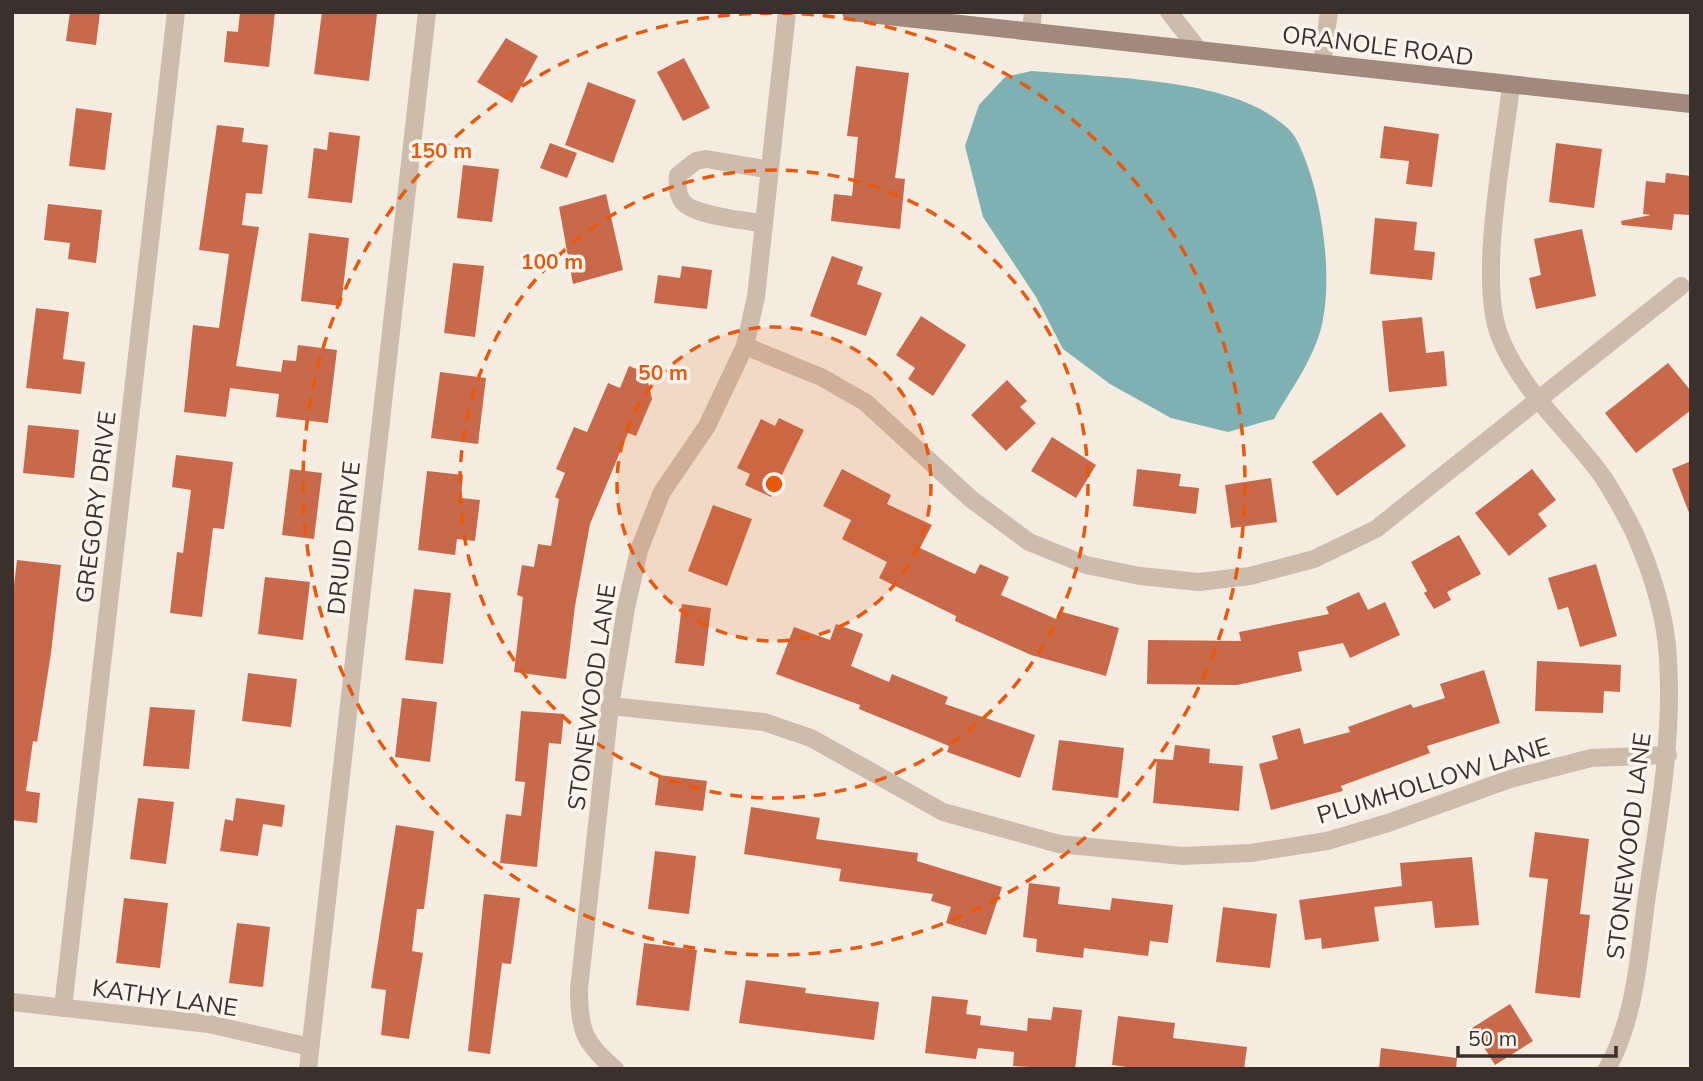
<svg xmlns="http://www.w3.org/2000/svg" width="1703" height="1081" font-family="Mulish,sans-serif">
<style>
.water{fill:#7fb0b2}
.building{fill:#c8694b}
.lines{fill:none;stroke-linecap:round;stroke-linejoin:round}
.street{stroke:#cdbbac;stroke-width:18}
.secondary{stroke:#a18a7d;stroke-width:18}
.ring{fill:none;stroke:#e8590c;stroke-width:3.5;stroke-dasharray:12 9}
.labels{text-anchor:middle;dominant-baseline:central;stroke-width:7;stroke-linejoin:round;paint-order:stroke}
.street-label{font-size:24px;fill:#3b302b;stroke:#fbf5ee}
.centre{fill:#e8590c;stroke:#fbf5ee;stroke-width:3.5}
.ring-label{font-size:21px;text-anchor:middle;font-weight:bold;fill:#e8590c;stroke:#fbf5ee;stroke-width:7;stroke-linejoin:round;paint-order:stroke}
</style>
<rect width="100%" height="100%" fill="#f4ebe1"/>
<path class="water" d="M1032,71c66,6 168,7 226,37 10,5 32,19 37,29 25,45 38,131 28,182 -6,36 -32,70 -49,100l-46,13 -57,-14 -61,-34 -47,-35 -27,-52 -53,-80 -18,-71 14,-41 26,-28z"/>
<g class="building">
<path d="M70,12h30l-4,33 -30,-4z"/>
<path d="M240,12h35l-6,55 -45,-5 3,-31 11,1z"/>
<path d="M322,12l55,2 -8,67 -55,-7z"/>
<path d="M506,38l32,18 -26,47 -35,-21z"/>
<path d="M684,58l26,50 -27,13 -26,-49z"/>
<path d="M856,66l53,7 -14,105 10,1 -5,50 -69,-8 3,-27 18,2 6,-59 -11,-1z"/>
<path d="M588,82l48,18 -23,63 -48,-18z"/>
<path d="M76,108l36,5 -7,57 -36,-4z"/>
<path d="M217,125l27,3 -2,14 26,3 -6,49 -16,-1 -4,32 17,2 -23,139 45,6 2,-12 13,1 2,-16 39,5 -9,73 -52,-6 3,-23 -49,-6 -4,29 -42,-5 9,-87 26,3 10,-74 -30,-4z"/>
<path d="M1384,126l55,8 -7,53 -26,-3 3,-23 -29,-3z"/>
<path d="M329,132l31,4 -8,67 -44,-5 6,-50 13,2z"/>
<path d="M550,143l27,10 -10,25 -27,-10z"/>
<path d="M1556,143l46,6 -8,59 -45,-6z"/>
<path d="M463,165l36,4 -7,53 -35,-4z"/>
<path d="M1666,173l25,3v39l-17,-1 -2,16 -50,-5 -1,-4 30,-6 -8,-1 3,-33 19,2z"/>
<path d="M606,194l17,76 -50,14 -14,-77z"/>
<path d="M48,204l54,6 -6,53 -28,-4 2,-16 -26,-3z"/>
<path d="M1375,218l42,4 -3,28 21,2 -3,28 -62,-6z"/>
<path d="M1582,229l14,67 -60,13 -7,-31 12,-3 -7,-36z"/>
<path d="M309,233l40,5 -8,68 -40,-5z"/>
<path d="M832,256l31,11 -6,17 25,9 -16,43 -56,-20z"/>
<path d="M453,263l31,3 -9,71 -31,-4z"/>
<path d="M682,266l30,4 -5,39 -53,-6 4,-28 22,3z"/>
<path d="M36,308l33,4 -6,47 22,3 -4,32 -55,-6z"/>
<path d="M921,316l45,29 -33,51 -25,-17 7,-11 -19,-13z"/>
<path d="M1422,317l4,36 18,-2 3,35 -58,6 -7,-71z"/>
<path d="M1668,363l23,28v19l-55,43 -31,-40z"/>
<path d="M629,366l17,7 6,26 -16,37 -8,-3 -38,91 -15,82 -9,73 -52,-7 9,-75 -6,-2 5,-30 12,2 4,-23 13,2 8,-47 -4,-2 10,-24 -9,-4 18,-42 13,5 21,-49 12,5z"/>
<path d="M440,372l46,6 -8,66 -47,-6z"/>
<path d="M1007,380l20,21 -7,6 16,16 -30,28 -35,-36z"/>
<path d="M1381,412l25,34 -69,50 -25,-34z"/>
<path d="M779,418l25,12 -33,67 -26,-12 5,-11 -13,-6 24,-49 14,7z"/>
<path d="M28,425l51,5 -5,48 -51,-5z"/>
<path d="M1052,437l44,28 -20,33 -45,-27z"/>
<path d="M176,455l57,7 -9,67 -11,-1 -11,89 -32,-4 7,-61 6,1 8,-63 -19,-3z"/>
<path d="M1691,461v53l-1,1 -18,-46z"/>
<path d="M290,469l32,4 -8,66 -32,-4z"/>
<path d="M842,469l49,26 -4,9 45,21 -12,23 55,26 5,-10 29,13 -8,18 55,24 3,-8 60,17 -13,48 -75,-21 -76,-34 1,-5 -77,-38 8,-16 -45,-23 9,-19 -28,-14z"/>
<path d="M1137,469l44,5 -2,12 20,2 -3,26 -63,-8z"/>
<path d="M1532,469l24,31 -18,14 9,12 -38,30 -34,-43z"/>
<path d="M427,471l36,4 -2,23 19,2 -5,41 -18,-2 -2,16 -37,-5z"/>
<path d="M1271,478l6,44 -46,6 -6,-43z"/>
<path d="M713,505l39,14 -25,67 -39,-15z"/>
<path d="M1459,535l22,39 -34,18 4,8 -17,9 -10,-16 3,-2 -16,-29z"/>
<path d="M17,560l44,5 -10,88 -14,89 -4,-1 -7,50 14,2 -3,30 -25,-3v-218z"/>
<path d="M1596,564l21,72 -37,11 -12,-40 -10,3 -10,-32z"/>
<path d="M265,577l45,5 -7,58 -45,-6z"/>
<path d="M414,589l37,4 -8,71 -38,-4z"/>
<path d="M1359,592l9,18 17,-8 15,33 -50,23 -7,-15 -45,9 4,19 -65,14 -90,-1 1,-44 93,1 -2,-9 90,-18 -3,-7z"/>
<path d="M682,604l29,4 -7,58 -29,-3z"/>
<path d="M836,624l27,10 -12,32 38,16 3,-8 56,23 -3,7 90,31 -15,43 -73,-26 2,-6 -90,-37 1,-4 -84,-31 18,-47 36,13z"/>
<path d="M1537,661l84,4 -1,27 -16,-1 -1,22 -68,-2z"/>
<path d="M1484,670l16,53 -73,23 3,7 -89,33 2,5 -72,19 -12,-46 19,-5 -6,-23 28,-8 4,16 46,-12 -2,-5 63,-23 2,4 32,-10 -5,-14z"/>
<path d="M248,673l49,6 -6,48 -49,-6z"/>
<path d="M402,698l35,4 -7,60 -35,-5z"/>
<path d="M150,707l45,3 -6,59 -46,-3z"/>
<path d="M521,711l43,3 -3,30 -12,-1 -12,124 -37,-4 6,-49 15,2 4,-34 -10,-1z"/>
<path d="M1059,740l65,8 -6,50 -66,-8z"/>
<path d="M1175,745l35,4 -1,14 34,3 -4,45 -86,-8 4,-44 16,1z"/>
<path d="M659,775l48,6 -4,30 -48,-6z"/>
<path d="M138,798l36,4 -8,62 -36,-5z"/>
<path d="M236,798l49,7 -3,22 -19,-3 -5,32 -38,-5 5,-32 8,2z"/>
<path d="M751,807l69,11 -4,21 102,14 -1,8 85,26 -16,48 -40,-12 5,-16 -20,-6 2,-7 -94,-13 2,-12 -97,-15z"/>
<path d="M396,825l38,6 -10,78h-7l-5,42 11,2 -14,86 -28,-4 5,-45 -15,-2z"/>
<path d="M1535,832l54,7 -9,75 10,1 -10,83 -45,-5 13,-114 -19,-2z"/>
<path d="M655,851l41,5 -7,58 -41,-5z"/>
<path d="M1472,857l7,68 -44,3 -3,-27 -58,6 5,34 -57,8 -1,-11 -16,2 -6,-40 103,-14 -2,-23z"/>
<path d="M1029,883l31,4 -2,17 52,6 2,-12 61,7 -5,38 -18,-2 -2,15 -64,-8 -1,10 -47,-6 1,-13 -14,-2z"/>
<path d="M484,894l36,4 -9,66 -9,-1 -12,91 -22,-3z"/>
<path d="M124,898l44,5 -8,65 -44,-5z"/>
<path d="M1223,907l54,7 -7,54 -54,-6z"/>
<path d="M237,923l33,4 -7,60 -34,-4z"/>
<path d="M644,943l53,7 -8,61 -53,-6z"/>
<path d="M746,980l60,8 -1,5 74,9 -5,38 -135,-17z"/>
<path d="M932,996l36,4 -2,14 15,2 -1,9 47,6 1,-13 23,2 2,-13 29,3 -7,59 -62,-3 1,-14 -36,-4 -2,11 -51,-6z"/>
<path d="M1510,1004l23,37 -38,24 -23,-37z"/>
<path d="M1118,1016l57,7 -2,15 74,9 -3,22h-103l-29,-4z"/>
<path d="M1381,1048l76,10 -1,11h-77z"/>
</g>
<g class="lines">
<g class="street">
<path d="M1169,12l29,37"/>
<path d="M1031,30l2,-18"/>
<path d="M1322,63l7,-51"/>
<path d="M1511,86c-7,63 -34,195 -11,251 22,55 69,93 103,140 11,17 22,37 31,55 17,38 32,85 34,127 5,80 -9,158 -21,236 -8,58 -11,122 -40,174"/>
<path d="M764,224c-18,-4 -70,-8 -81,-22 -6,-7 -6,-17 -5,-27l18,-14 10,-2 64,11"/>
<path d="M745,346l76,31 44,25 106,97 58,43 57,23 54,11 59,6 51,-6 64,-17 62,-30 305,-243"/>
<path d="M610,706l154,16 47,16 132,74 116,32 124,12 68,-3 76,-12 61,-18 122,-44 81,-21 77,-3"/>
<path d="M12,1002l197,22 101,23"/>
<path d="M63,1008l113,-996"/>
<path d="M308,1069l119,-1057"/>
<path d="M615,1069c-31,-26 -36,-39 -36,-80l31,-283 16,-98 13,-58 23,-58 45,-66 38,-80 11,-49 31,-285"/>
</g>
<path class="secondary" d="M851,12l840,92"/>
</g>
<circle cx="774" cy="484" r="157" fill="#e8590c" fill-opacity=".12"/>
<g class="ring">
<circle cx="774" cy="484" r="157"/>
<circle cx="774" cy="484" r="314"/>
<circle cx="774" cy="484" r="471"/>
</g>
<g class="labels">
<g class="street-label">
<text transform="translate(1378 45) rotate(7)">ORANOLE ROAD</text>
<text transform="translate(95 507) rotate(-83)">GREGORY DRIVE</text>
<text transform="translate(343 538) rotate(-84)">DRUID DRIVE</text>
<text transform="translate(591 697) rotate(-82)">STONEWOOD LANE</text>
<text transform="translate(1433 780) rotate(-17)">PLUMHOLLOW LANE</text>
<text transform="translate(1628 846) rotate(-83)">STONEWOOD LANE</text>
<text transform="translate(165 997) rotate(8)">KATHY LANE</text>
</g>
</g>
<circle cx="774" cy="484" r="10" class="centre"/>
<g class="ring-label">
<text x="441" y="158">150 m</text>
<text x="552" y="269">100 m</text>
<text x="663" y="380">50 m</text>
</g>
<rect width="1703" height="1081" fill="none" stroke="#3b302b" stroke-width="28"/>
<path d="M1458 1046v10h158v-10" fill="none" stroke="#3b302b" stroke-width="3.5"/>
<text x="1468" y="1046" font-size="21" fill="#3b302b" stroke="#fbf5ee" stroke-width="5" paint-order="stroke">50 m</text>
</svg>
